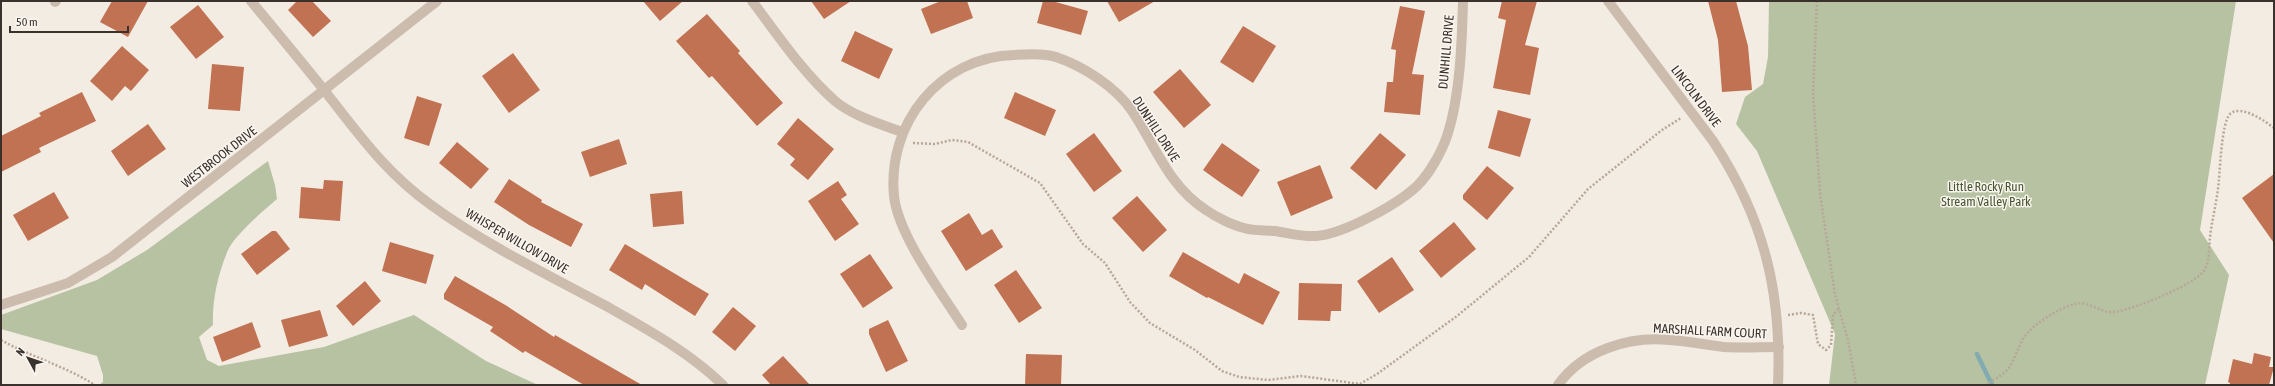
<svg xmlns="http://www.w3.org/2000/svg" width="2275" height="386" font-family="'Asap Condensed',sans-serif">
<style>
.green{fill:#b6c2a2}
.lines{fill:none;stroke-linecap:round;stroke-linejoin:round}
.stream{stroke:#82abaf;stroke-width:4.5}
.building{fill:#c07253}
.path{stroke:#b7a798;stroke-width:2.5;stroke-dasharray:2 2;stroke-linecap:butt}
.minor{stroke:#cbbcae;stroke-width:10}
.labels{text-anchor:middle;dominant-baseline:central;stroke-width:3;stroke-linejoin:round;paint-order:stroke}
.street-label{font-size:13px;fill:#3a312c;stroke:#faf5ef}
.park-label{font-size:13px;fill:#475731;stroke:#faf5ef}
</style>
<rect width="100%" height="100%" fill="#f3ece2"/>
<g class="green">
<path d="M1769,1h467l-36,229 29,45 -24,110h-376l6,-51 -78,-183 -21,-27 9,-27 18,-13 5,-27z"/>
<path d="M268,161l7,24 2,14c-14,12 -41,35 -49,51 -10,24 -16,50 -15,75l-14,12 8,23 12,6 105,-19 90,-32 72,46 52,24h-439l4,-3v-7l-6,-19 -96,-27v-14l96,-35 50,-30z"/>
</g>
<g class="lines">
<path class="stream" d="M1977,354l15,31"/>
</g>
<g class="building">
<path d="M112,1h36l-20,36 -28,-15z"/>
<path d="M297,1h15l19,20 -18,16 -25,-27z"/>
<path d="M643,1h40l-23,20z"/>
<path d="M811,1h40l-27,18z"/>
<path d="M941,1h26l6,17 -42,16 -10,-25z"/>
<path d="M1043,1h9l36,10 -7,24 -44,-12z"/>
<path d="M1107,1h48l-36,21z"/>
<path d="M1502,1h35l-12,44 14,3 -9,47 -37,-7 13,-68 -8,-2z"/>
<path d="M1708,1h28l12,45 4,44 -30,2 -4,-52z"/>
<path d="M198,5l26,32 -28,22 -26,-32z"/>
<path d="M1400,6l25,5 -13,63 12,1 -4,40 -36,-3 3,-30h6l3,-32 -5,-1z"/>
<path d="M707,14l33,37 -2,2 45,50 -26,23 -45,-50 -3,2 -33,-37z"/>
<path d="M1243,26l33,20 -23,37 -33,-21z"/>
<path d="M855,31l38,18 -14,30 -38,-18z"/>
<path d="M122,46l27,24 -18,21 -6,-5 -13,15 -22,-20z"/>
<path d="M513,53l27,37 -31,23 -27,-37z"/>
<path d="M212,64l32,3 -4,44 -32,-2z"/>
<path d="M1180,69l31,36 -27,23 -31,-36z"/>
<path d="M82,92l14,29 -57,27 2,4 -40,20v-36l40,-20 -2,-3z"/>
<path d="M1015,92l41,18 -11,26 -41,-18z"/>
<path d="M417,96l25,8 -13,42 -25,-8z"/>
<path d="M1498,110l33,9 -11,38 -32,-9z"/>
<path d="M798,118l36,31 -26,31 -18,-15 5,-6 -18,-15z"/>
<path d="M148,124l18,25 -38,27 -17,-25z"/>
<path d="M1094,133l28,38 -28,21 -28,-38z"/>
<path d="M1380,133l26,22 -30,35 -26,-22z"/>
<path d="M619,139l8,25 -37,13 -9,-25z"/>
<path d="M457,142l32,27 -18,20 -32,-26z"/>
<path d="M1222,143l38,27 -18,27 -21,-14 1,-1 -1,1 -18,-13z"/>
<path d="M1320,165l13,33 -42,18 -14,-34z"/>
<path d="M1487,166l27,22 -27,32 -24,-21v-4z"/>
<path d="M2274,174v69l-32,-45z"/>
<path d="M509,179l33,21 -1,2 42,22 -12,23 -42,-22 -35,-23z"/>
<path d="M324,180l19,1 -3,40 -41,-3 2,-31 22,2z"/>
<path d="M838,181l9,14 -6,4 18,25 -24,17 -27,-40z"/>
<path d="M682,191l2,33 -31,3 -3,-33z"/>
<path d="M54,192l15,26 -41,23 -15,-26z"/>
<path d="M1137,196l30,34 -24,22 -31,-34z"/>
<path d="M969,213l13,22 10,-6 11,18 -37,24 -25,-40z"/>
<path d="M1454,222l22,27 -35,29 -22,-27z"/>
<path d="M272,231h4l14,18 -33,26 -16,-21z"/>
<path d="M390,242l44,13 -8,29 -44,-13z"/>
<path d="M625,244l84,50 -14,22 -50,-32 -3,6 -33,-20z"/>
<path d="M1183,252l56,32 5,-11 36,19 -17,33 -55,-28 -1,1 -38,-22z"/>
<path d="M870,254l23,34 -30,20 -23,-34z"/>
<path d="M1392,257l22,33 -35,23 -22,-32z"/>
<path d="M1016,270l26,38 -23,15 -25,-38z"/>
<path d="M455,276l52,30 47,31 1,-2 87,50h-58l-59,-34 -2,2 -33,-22 3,-4 -49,-28v-5z"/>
<path d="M365,281l16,20 -28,25 -17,-20z"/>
<path d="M1299,283l43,1 -1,27h-10l-1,10 -32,-1z"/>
<path d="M733,307l23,19 -21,25 -23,-19z"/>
<path d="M320,310l8,26 -39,11 -8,-27z"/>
<path d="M888,320l20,41 -22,11 -17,-38v-5z"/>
<path d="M252,322l9,25 -39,15 -9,-25z"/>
<path d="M2254,353l17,4 -2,10h5l-5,18h-39v-2l-2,-1 5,-23 19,5z"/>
<path d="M1026,354l36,1 -1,30h-36z"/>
<path d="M783,356l27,29h-39l-9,-10z"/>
</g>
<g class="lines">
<g class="path">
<path d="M1817,1l-4,91 7,101 15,102 13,45 8,45"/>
<path d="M913,143l22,1 17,-4 16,2 72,41 43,61 22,19 25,39 20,21 45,27 27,21 17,6 29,3 33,-4 59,8 17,-10 80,-58 72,-59 59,-68 74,-59 19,-12"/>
<path d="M1788,315l13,-2 12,2 5,29 8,6 5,-5 2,-30 6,-7"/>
<path d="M1,340c30,17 64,26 94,45"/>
<path d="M1986,385c6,-5 14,-8 20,-14 8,-8 11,-22 17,-32 8,-14 36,-31 52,-35 13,-4 25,9 38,8 17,-1 85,-28 92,-43 5,-10 4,-22 5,-32 2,-17 6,-32 8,-48 2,-14 3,-66 12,-75 11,-10 35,7 44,14"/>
</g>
<g class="minor">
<path d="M251,1c24,29 49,59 73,89 34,43 61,82 107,115 55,40 117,70 177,102 40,23 81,45 115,78"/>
<path d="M752,1c26,34 51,72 83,100 18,15 45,23 67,31"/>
<path d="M1608,1l105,140c51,78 69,151 65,244"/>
<path d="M55,2l1,-1"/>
<path d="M1,305l67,-22 44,-26 325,-256"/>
<path d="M962,325c-21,-33 -64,-90 -68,-129 -7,-73 46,-139 120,-141 13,-1 30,-2 42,2 27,9 60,30 76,54 23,34 37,76 74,99 10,7 26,15 38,18 9,3 21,2 31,3 13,2 28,6 41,5 28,-2 82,-32 102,-51 12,-12 24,-34 29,-49 13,-39 15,-94 16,-135"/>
<path d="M1558,385c24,-34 70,-49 111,-45 19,1 37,5 55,7 19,1 37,0 55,0"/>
</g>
</g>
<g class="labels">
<g class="street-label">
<text transform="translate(1446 52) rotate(-85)">DUNHILL DRIVE</text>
<text transform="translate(1696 96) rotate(53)">LINCOLN DRIVE</text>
<text transform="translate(1156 129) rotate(57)">DUNHILL DRIVE</text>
<text transform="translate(219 157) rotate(-38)">WESTBROOK DRIVE</text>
<text transform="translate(517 241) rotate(30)">WHISPER WILLOW DRIVE</text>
<text transform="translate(1710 331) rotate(3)">MARSHALL FARM COURT</text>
</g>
<g class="park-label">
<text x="1986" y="186">Little Rocky Run<tspan x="1986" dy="15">Stream Valley Park</tspan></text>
</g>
</g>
<rect width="2275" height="386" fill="none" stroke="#3a312c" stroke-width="4"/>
<g transform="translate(28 358) rotate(310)" stroke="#faf5ef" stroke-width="3" paint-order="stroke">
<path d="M0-3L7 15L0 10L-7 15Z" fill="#3a312c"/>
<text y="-6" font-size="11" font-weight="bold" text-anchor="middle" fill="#3a312c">N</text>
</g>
<path d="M10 26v6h118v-6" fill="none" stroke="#3a312c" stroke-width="2"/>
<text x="16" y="26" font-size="12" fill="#3a312c" stroke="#faf5ef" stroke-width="3" paint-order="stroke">50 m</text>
</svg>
